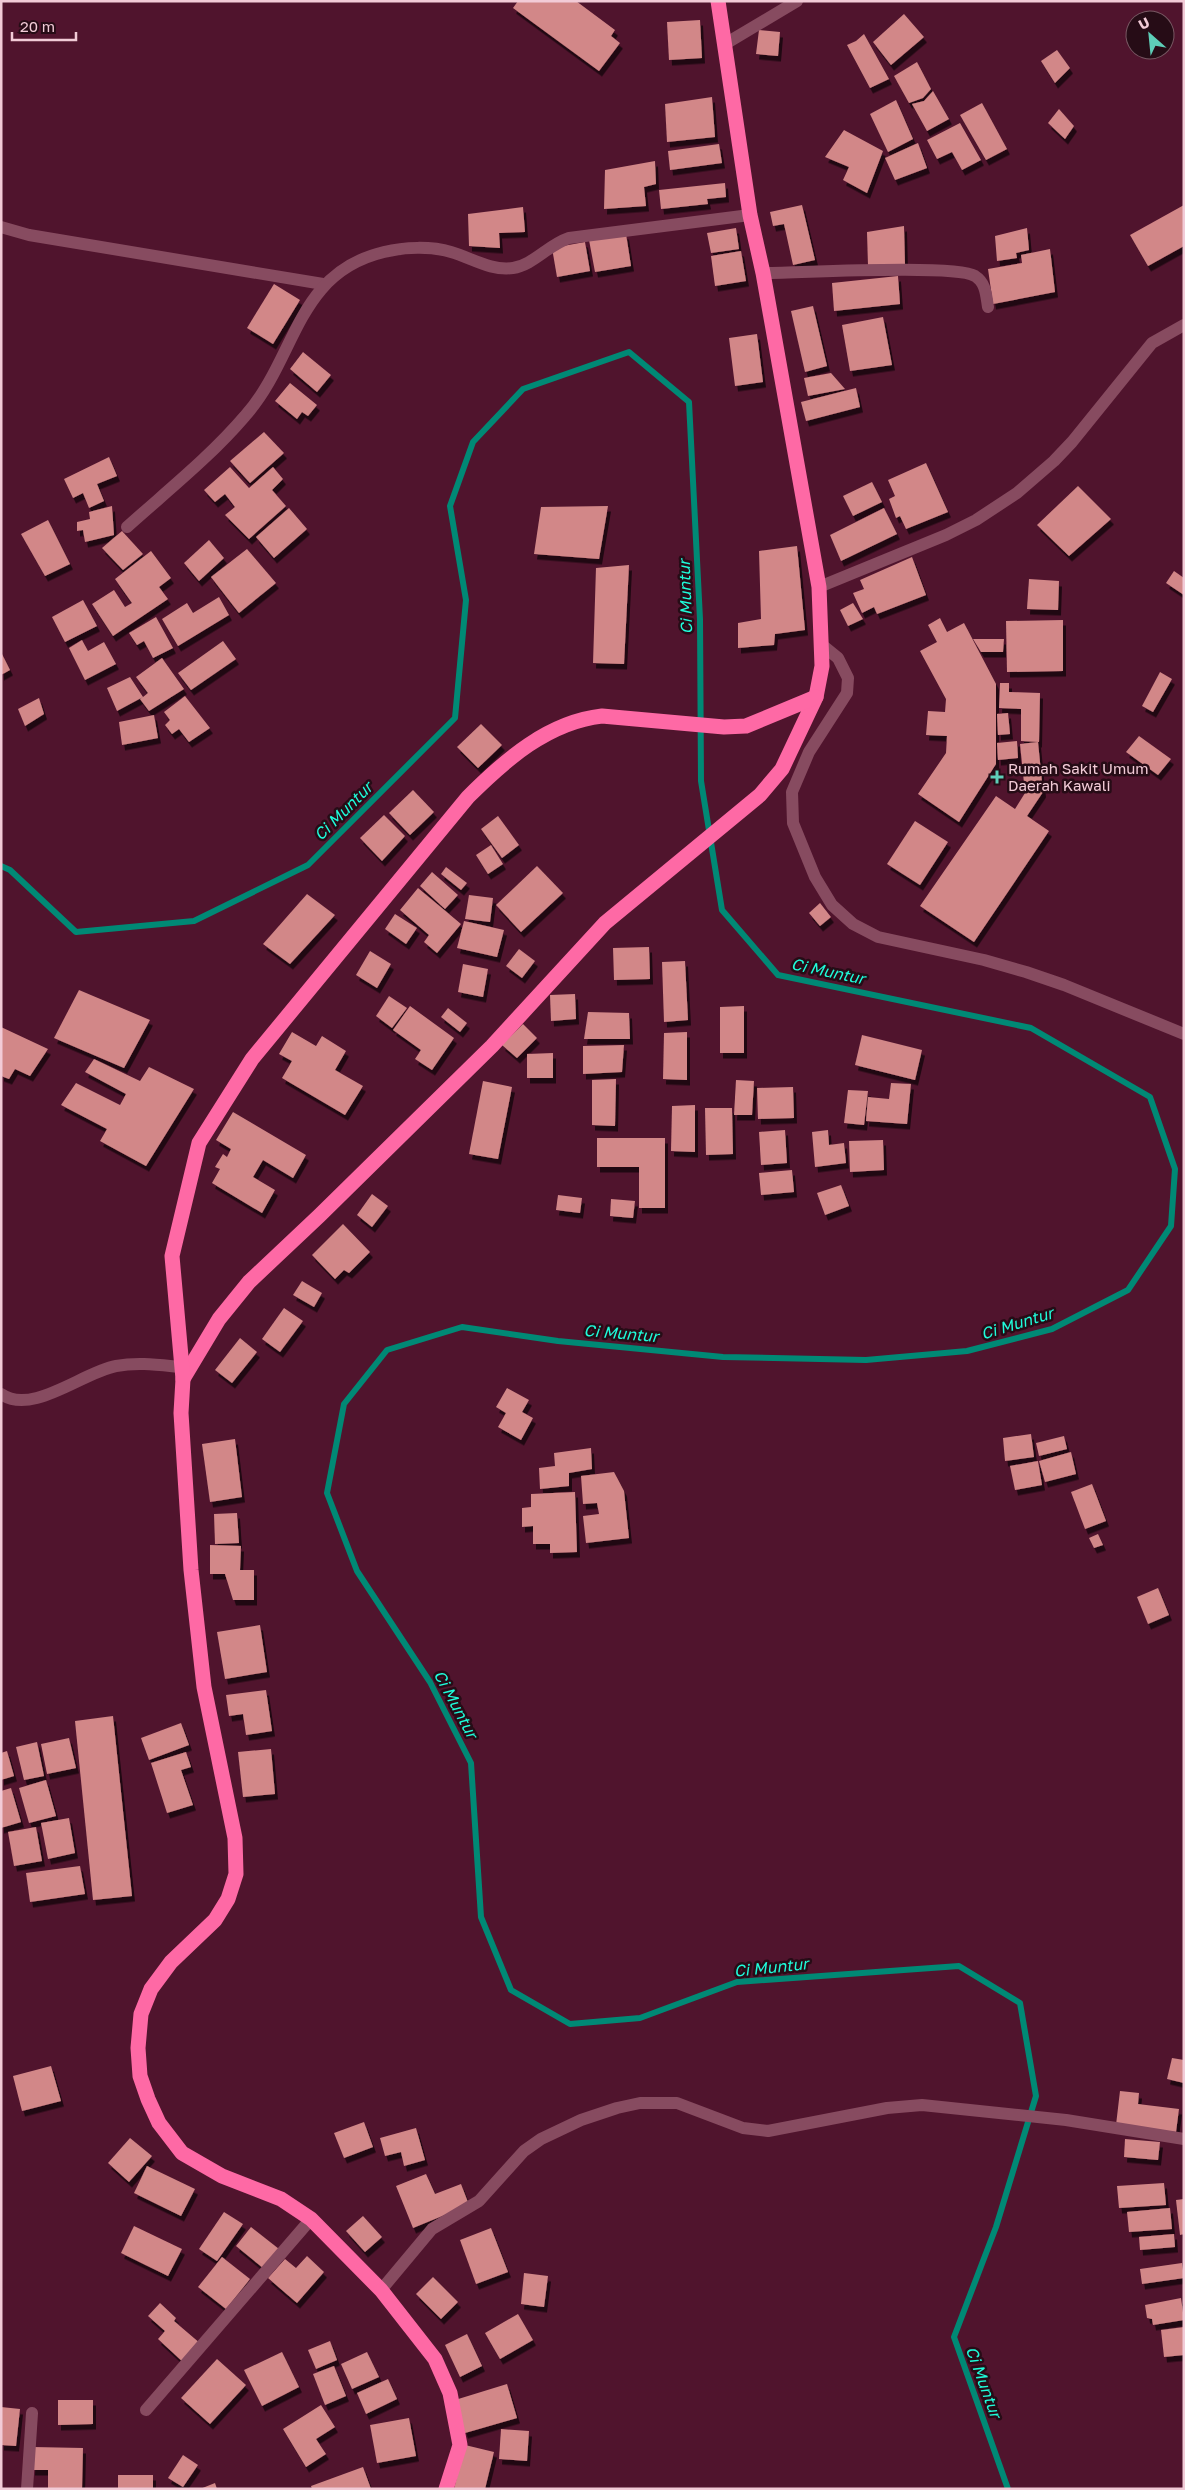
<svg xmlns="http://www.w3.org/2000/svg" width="1185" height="2490" font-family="'Golos Text',sans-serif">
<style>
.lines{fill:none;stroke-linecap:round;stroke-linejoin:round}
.stream{stroke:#008975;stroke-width:6}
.building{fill:#d28788;filter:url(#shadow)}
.street{stroke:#874b60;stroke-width:12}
.highway{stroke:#fe69a5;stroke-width:15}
.poi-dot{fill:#5eceb8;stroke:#260c16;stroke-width:2}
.labels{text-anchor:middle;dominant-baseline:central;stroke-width:5;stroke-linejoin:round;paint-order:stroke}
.poi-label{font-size:15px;fill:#f2cbd7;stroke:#260c16;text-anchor:start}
.water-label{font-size:16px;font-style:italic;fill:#1ffcda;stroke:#260c16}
</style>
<defs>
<filter id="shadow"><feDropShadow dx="3" dy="5.5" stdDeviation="0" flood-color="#0009"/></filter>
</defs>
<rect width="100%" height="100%" fill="#50142d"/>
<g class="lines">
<path class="stream" d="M1,866l9,4 66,62 118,-11 114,-56 147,-147 11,-118 -16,-94 23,-64 50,-53 106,-37 60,50 11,217 1,162 21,129 56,65 253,53 119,69 25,72 -4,57 -43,64 -76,39 -85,22 -101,9 -143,-3 -165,-16 -96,-14 -75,23 -43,54 -17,89 30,78 73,111 41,81 10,154 30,73 59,34 70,-6 97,-36 222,-16 61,37 16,93 -40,131 -42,110 54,152"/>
</g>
<g class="building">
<path d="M518,1h58l39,29 -4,6 9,7 -21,28 -86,-63z"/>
<path d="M904,14l20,23 -33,28 -18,-23z"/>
<path d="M700,20l2,38 -33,2 -2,-38z"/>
<path d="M759,30l21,2 -2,24 -22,-2z"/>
<path d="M864,34l25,45 -19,9 -23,-43 9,-4z"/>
<path d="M1057,50l13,18 -15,15 -14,-22z"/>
<path d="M917,62l14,27 -8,9 -14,5 -15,-27z"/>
<path d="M933,91l16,28 -22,12 -15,-27 12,-3z"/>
<path d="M712,97l3,40 -48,5 -2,-38z"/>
<path d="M896,100l17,39 -25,13 -18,-38z"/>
<path d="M982,103l25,46 -21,11 -26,-45z"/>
<path d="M1059,109l15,17 -9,13 -17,-16z"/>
<path d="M960,123l21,37 -19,10 -10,-18 -15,7 -10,-19z"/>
<path d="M844,130l39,21 -16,42 -24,-13 6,-13 -24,-10z"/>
<path d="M918,143l9,25 -32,12 -10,-22z"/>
<path d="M719,144l3,19 -52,7 -2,-19z"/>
<path d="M655,161l1,23 -12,3 2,19 -42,3 1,-39z"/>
<path d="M725,183l1,14 -19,2 1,5 -47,5 -2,-19z"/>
<path d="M802,205l13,55 -22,5 -9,-41 -11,2 -3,-14z"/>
<path d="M1184,205v41l-36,20 -18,-31z"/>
<path d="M523,207l2,25 -26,1 1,15 -31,-2 -1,-32z"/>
<path d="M904,226l1,39 -37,1 -1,-34z"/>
<path d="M736,228l3,21 -28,4 -4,-20z"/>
<path d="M1027,228l2,22 -13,3 1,5 -20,3 -2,-25z"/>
<path d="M626,234l5,32 -36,6 -6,-32z"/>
<path d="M585,242l5,29 -33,6 -5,-29z"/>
<path d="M1050,249l5,43 -62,12 -5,-35 34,-6 -1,-8z"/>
<path d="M741,251l5,30 -31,5 -4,-30z"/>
<path d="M898,276l2,28 -66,7 -2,-28z"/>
<path d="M274,284l26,16 -27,44 -26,-16z"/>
<path d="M813,306l14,60 -22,6 -14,-61z"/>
<path d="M883,317l9,48 -42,6 -8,-46z"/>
<path d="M757,334l6,48 -28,4 -6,-48z"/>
<path d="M303,352l28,23 -14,17 -27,-23z"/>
<path d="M831,373l14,16 -37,7 -4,-18z"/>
<path d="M290,383l27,22 -9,11 -6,-4 -5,7 -22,-18z"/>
<path d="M856,388l4,19 -54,14 -5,-19z"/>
<path d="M264,432l20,21 -34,30 -20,-22z"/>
<path d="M109,457l8,19 -20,8 7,17 -15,7 -6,-15 -10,5 -9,-19z"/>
<path d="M926,463l22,49 -42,17 -6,-13 -4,2 -7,-19 6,-3 -7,-16z"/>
<path d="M230,467l19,21 24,-21 10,12 -11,11 14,16 -37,33 -24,-24 10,-8 -10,-13 -10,8 -11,-12z"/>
<path d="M872,482l10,20 -29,14 -10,-20z"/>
<path d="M1078,486l33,33 -42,37 -32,-31z"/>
<path d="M112,506l2,29 -29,7 -2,-12 -6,1v-9l13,-3 -1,-7z"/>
<path d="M608,506l-9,53 -65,-5 7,-47z"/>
<path d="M289,508l18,21 -33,29 -18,-21z"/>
<path d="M884,508l13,26 -56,27 -11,-26z"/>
<path d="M48,520l22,44 -25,12 -24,-42z"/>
<path d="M122,531l21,23 -20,16 -21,-22z"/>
<path d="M209,540l15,18 -25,23 -15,-18z"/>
<path d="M797,546l8,84 -30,4 -1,11 -36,3v-25l23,-4 -2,-68z"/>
<path d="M247,549l29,34 -37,30 -28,-36z"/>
<path d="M151,551l20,27 -12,9 9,12 -55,37 -21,-32 22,-14 11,17 7,-4 -17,-24z"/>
<path d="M912,557l14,38 -49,19 -3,-7 -12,6 -9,-20 11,-4 -4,-9z"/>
<path d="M629,565l-5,99 -31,-1 3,-95z"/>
<path d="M1174,571l10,7v17l-18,-12z"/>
<path d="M1029,579l30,2 -1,29 -31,-1z"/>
<path d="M219,597l10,18 -51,31 -16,-27 25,-16 6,10z"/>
<path d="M83,600l14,26 -32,16 -13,-25z"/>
<path d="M853,603l10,16 -15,7 -8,-16z"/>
<path d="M156,617l17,31 -20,10 -9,-17 -7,4 -8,-12z"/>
<path d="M940,618l7,14 17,-9 32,61v80l-37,58 -41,-28 28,-41 1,-17 -21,-1 2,-24 17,1 1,-13 -26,-48 17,-9 -9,-17z"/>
<path d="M1063,620v51l-56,1 -1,-51z"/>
<path d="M973,639h31l-1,13h-22z"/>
<path d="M82,640l6,11 16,-9 12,22 -31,16 -16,-32z"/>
<path d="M223,641l13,18 -45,31 -13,-17z"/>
<path d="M1,652l9,18 -9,5z"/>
<path d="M162,658l22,31 -35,22 -9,-12 3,-2 -26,14 -10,-23 23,-11 13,20 5,-4 -12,-16z"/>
<path d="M1160,672l12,7 -19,33 -11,-6z"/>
<path d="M1000,683h9v9l31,1 -1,49 -18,-1v-32l-22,-1z"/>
<path d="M185,696l25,32 -21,14 -10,-13 -7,5 -7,-9 5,-5 -6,-8z"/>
<path d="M39,698l5,16 -19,12 -7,-17z"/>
<path d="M1008,713l2,21 -12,1 -1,-21z"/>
<path d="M154,715l4,23 -36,7 -3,-23z"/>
<path d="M481,724l21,21 -24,23 -21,-21z"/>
<path d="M1139,736l32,23 -13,16 -32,-23z"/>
<path d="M1017,741l1,17 -20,2 -1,-17z"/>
<path d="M1038,742l5,50 -16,24 22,15 -75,111 -54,-36 76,-110 19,13 10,-16 -5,-49z"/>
<path d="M413,790l21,22 -24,23 -21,-22z"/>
<path d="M384,815l21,21 -23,25 -22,-23z"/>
<path d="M498,816l21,29 -17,13 -21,-29z"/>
<path d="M915,821l33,21 -28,43 -33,-21z"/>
<path d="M491,845l12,19 -15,10 -12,-19z"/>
<path d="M537,866l26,27 -42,39 -25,-27z"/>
<path d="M446,867l21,16 -6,7 -20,-16z"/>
<path d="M432,872l26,23 -13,14 -25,-23z"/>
<path d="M418,888l43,36 -24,29 -13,-11 5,-7 -29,-25z"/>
<path d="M307,894l28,21 -45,49 -27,-20z"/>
<path d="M469,895l24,3 -3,24 -25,-3z"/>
<path d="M820,903l11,14 -11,9 -11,-13z"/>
<path d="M395,914l22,14 -11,16 -21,-15z"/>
<path d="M464,921l40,9 -7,27 -40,-9z"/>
<path d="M649,947l1,32 -36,1 -1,-32z"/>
<path d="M519,949l16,12 -13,17 -16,-12z"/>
<path d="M370,951l21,13 -14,24 -21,-13z"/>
<path d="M685,961l3,59 -24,2 -2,-60z"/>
<path d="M463,964l25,5 -5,28 -25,-5z"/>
<path d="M79,990l71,30 -26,48 -70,-30z"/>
<path d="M575,994l1,25 -25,2 -1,-26z"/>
<path d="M389,996l18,12 -15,20 -16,-12z"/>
<path d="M410,1006l44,32 -22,32 -17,-11 6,-9 -28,-20z"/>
<path d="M744,1006v47h-24v-46z"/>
<path d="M448,1008l19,15 -7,9 -19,-15z"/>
<path d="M588,1012l41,1 1,26h-46z"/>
<path d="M523,1024l14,14 -20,20 -15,-13z"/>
<path d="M1,1027l47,22 -18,27 -15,-7 -6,10 -8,-3z"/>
<path d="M292,1032l24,14 6,-10 24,15 -11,19 28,16 -18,29 -63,-37 10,-17 -13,-7z"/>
<path d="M687,1032v48l-24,-1 1,-46z"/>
<path d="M862,1035l60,15 -7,30 -60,-15z"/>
<path d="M624,1045l-2,27 -39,2v-28z"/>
<path d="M553,1053v25h-26v-24z"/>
<path d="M94,1059l46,22 9,-14 45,22 -48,77 -46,-25 7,-12 -46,-24 15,-22 44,22 6,-11 -41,-22z"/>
<path d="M616,1079l-1,47 -23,-1v-45z"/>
<path d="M736,1080l18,1 -2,34h-18z"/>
<path d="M483,1081l29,6 -14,72 -29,-5z"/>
<path d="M891,1083l20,1 -4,40 -41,-3 2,-24 21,2z"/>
<path d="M793,1087l1,31 -36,1 -1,-31z"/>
<path d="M848,1090l20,1 -4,34 -20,-2z"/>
<path d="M695,1105v47l-24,-1 1,-45z"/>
<path d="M705,1108h27l1,46 -27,1z"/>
<path d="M233,1112l73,43 -13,23 -30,-18 -10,17 22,13 -13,23 -50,-30 8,-14 -5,-2 8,-13 4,3 4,-8 -15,-9z"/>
<path d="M785,1130l2,33 -26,2 -2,-33z"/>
<path d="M828,1130l1,15 15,-2 2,20 -31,4 -3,-35z"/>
<path d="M597,1138h68v70h-26v-41h-42z"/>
<path d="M883,1140l1,30 -34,2 -1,-31z"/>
<path d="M792,1170l2,22 -33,3 -2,-22z"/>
<path d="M841,1185l8,21 -24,9 -8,-22z"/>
<path d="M372,1194l16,12 -16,21 -15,-12z"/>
<path d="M558,1195l24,3 -2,15 -24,-3z"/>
<path d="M611,1199l24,2 -2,17 -23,-2z"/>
<path d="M343,1224l27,28 -21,21 -5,-3 -9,9 -23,-24z"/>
<path d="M302,1281l20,12 -8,14 -21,-12z"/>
<path d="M284,1308l19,13 -23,31 -18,-13z"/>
<path d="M240,1338l17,14 -25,31 -17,-13z"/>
<path d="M507,1388l22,12 -7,12 11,6 -12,22 -23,-13 8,-14 -10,-6z"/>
<path d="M1031,1434l3,23 -29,4 -2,-23z"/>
<path d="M1064,1436l3,13 -28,7 -3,-13z"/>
<path d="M235,1439l7,58 -32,5 -8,-58z"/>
<path d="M591,1448l1,21 -23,4v13l-29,3 -1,-21 16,-2 -1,-13z"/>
<path d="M1071,1452l5,22 -31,8 -6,-21z"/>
<path d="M1038,1461l4,24 -27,5 -5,-24z"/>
<path d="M614,1472l10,19 5,47 -43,5 -3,-27 16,-2 -2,-11 -14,1 -2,-28z"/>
<path d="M1092,1484l14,37 -21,8 -14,-37z"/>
<path d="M575,1492l2,60 -27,1v-9h-17v-18l-11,1v-19l9,-1v-13z"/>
<path d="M237,1513l2,30 -24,1 -1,-30z"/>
<path d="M1098,1534l5,11 -9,3 -5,-10z"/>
<path d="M210,1545l31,1 -1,24h14v30h-21l-8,-26h-15z"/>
<path d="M1158,1588l11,27 -21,9 -11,-27z"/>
<path d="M260,1625l7,47 -42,7 -8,-47z"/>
<path d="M266,1690l6,41 -26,4 -3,-21 -14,2 -3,-21z"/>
<path d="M113,1716l19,180 -39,4 -18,-179z"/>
<path d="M181,1723l8,22 -40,15 -8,-22z"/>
<path d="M69,1738l7,30 -29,6 -6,-30z"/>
<path d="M37,1742l7,34 -20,4 -8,-33z"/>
<path d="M271,1749l4,45 -32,3 -5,-45z"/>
<path d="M7,1751l7,25 -13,4v-27z"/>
<path d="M186,1752l5,15 -10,3 12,35 -26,8 -16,-50z"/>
<path d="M46,1780l10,36 -27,7 -10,-35z"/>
<path d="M11,1788l10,34 -20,6v-37z"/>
<path d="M69,1818l6,35 -27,6 -7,-36z"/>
<path d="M36,1827l6,34 -28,5 -6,-34z"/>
<path d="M80,1866l5,28 -55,8 -4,-29z"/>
<path d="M1172,2058l12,2v23l-17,-4z"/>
<path d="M51,2066l10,35 -39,10 -9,-35z"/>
<path d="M1120,2091l19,2 -1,11 41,5 -3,23 -60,-7z"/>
<path d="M364,2122l9,25 -29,11 -10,-25z"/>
<path d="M416,2128l9,32 -21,6 -3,-14 -16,4 -5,-18z"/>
<path d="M130,2138l22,18 -23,26 -21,-19z"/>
<path d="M1125,2139l35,3 -2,18 -34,-3z"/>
<path d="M147,2166l48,23 -14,27 -47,-23z"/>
<path d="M426,2174l9,20 26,-10 8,21 -56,23 -17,-42z"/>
<path d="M1164,2183l2,22 -47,3 -2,-22z"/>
<path d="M1184,2199v35l-4,1 -4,-35z"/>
<path d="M1170,2208l2,21 -43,3 -2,-20z"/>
<path d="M224,2212l19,12 -26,37 -18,-12z"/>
<path d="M363,2216l19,21 -17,15 -19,-21z"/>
<path d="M134,2226l48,23 -14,27 -47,-23z"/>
<path d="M251,2227l28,22 -16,19 -27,-22z"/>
<path d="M491,2228l17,44 -32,12 -16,-44z"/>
<path d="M1174,2234l1,13 -35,3 -1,-13z"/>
<path d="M307,2256l17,16 -27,31 -29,-25 17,-19 11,9z"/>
<path d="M222,2257l28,22 -24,30 -28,-22z"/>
<path d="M1182,2263l2,15 -42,6 -2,-15z"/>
<path d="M524,2273l24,3 -4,31 -23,-3z"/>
<path d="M433,2277l25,25 -17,17 -25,-25z"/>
<path d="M1181,2298l3,22 -31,5 -1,-6 -5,-1 -2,-13z"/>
<path d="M160,2303l16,15 -2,3 27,23 -17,19 -26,-24 7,-8 -17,-15z"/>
<path d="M518,2314l15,26 -33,19 -15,-26z"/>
<path d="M1184,2327v28l-20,2 -3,-27z"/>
<path d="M467,2334l15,32 -22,11 -15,-32z"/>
<path d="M330,2341l7,19 -21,9 -8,-19z"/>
<path d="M282,2352l17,35 -37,19 -18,-36z"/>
<path d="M367,2352l12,25 -27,12 -11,-25z"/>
<path d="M217,2359l29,26 -36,39 -29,-26z"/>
<path d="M334,2366l12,30 -21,9 -12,-31z"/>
<path d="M388,2379l9,20 -31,15 -9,-21z"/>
<path d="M507,2384l10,34 -52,15 -10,-33z"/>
<path d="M58,2400h35v24l-35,1z"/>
<path d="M321,2405l14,22 -19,12 10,15 -20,13 -23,-38z"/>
<path d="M1,2407l19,2 -4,37 -15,-1z"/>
<path d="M409,2418l7,38 -39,7 -7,-38z"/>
<path d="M501,2429l28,2 -2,30 -28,-2z"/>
<path d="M465,2445l29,7 -9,37h-31z"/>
<path d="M33,2447l50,1 -1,41h-34v-19h-16z"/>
<path d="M183,2455l15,10 -15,22 -15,-9z"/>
<path d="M363,2467l8,22h-59l-1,-3z"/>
<rect x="118" y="2475" width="35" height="14"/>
<path d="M215,2483l2,6h-17z"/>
</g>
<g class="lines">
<g class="street">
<path d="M725,44l72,-43"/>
<path d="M1,227l28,8 294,49"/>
<path d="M763,273c33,0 192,-9 212,3 11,7 11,19 13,31"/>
<path d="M127,527c40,-36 83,-70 118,-111 52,-58 50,-143 139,-164 20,-5 47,-6 67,0 21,6 39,19 62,16 20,-3 35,-23 56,-30l181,-23"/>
<path d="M819,587l127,-52 30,-15 41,-27 37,-32 18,-19 80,-99 32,-18"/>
<path d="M822,645l16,13 10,20 -1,15 -38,59 -17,40 1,31 22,54 17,28 21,19 25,13 106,23 42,12 38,13 120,49"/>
<path d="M1,1394c31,22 82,-22 115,-28 22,-4 43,-1 65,1"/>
<path d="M381,2290l51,-61 47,-28 45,-50 17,-12 40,-19 36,-12 23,-5h37l66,25 25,3 119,-23 35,-3 144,15 118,19"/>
<path d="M146,2410l165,-191"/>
<path d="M27,2489l5,-76"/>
</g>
<g class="highway">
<path d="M183,1379l36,-60 30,-37 70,-66 173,-170 113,-123 155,-128 22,-26 34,-72 6,-31 -3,-79 -56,-314 -13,-58 -32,-214"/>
<path d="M446,2489l14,-44 -10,-52 -15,-34 -54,-69 -70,-71 -30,-20 -59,-23 -40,-23 -23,-30 -11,-24 -8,-23 -2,-28 3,-34 10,-25 20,-27 44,-42 13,-21 8,-25 -1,-36 -31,-151 -13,-117 -10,-157 2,-34 -11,-123 27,-113 53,-84 216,-262c37,-37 80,-75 134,-81l122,11 22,-1 70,-29"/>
</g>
</g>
<path class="poi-dot" d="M994.5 769.5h5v5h5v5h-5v5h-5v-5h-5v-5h5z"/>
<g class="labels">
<g class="poi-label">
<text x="1008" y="768">Rumah Sakit Umum<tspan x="1008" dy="17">Daerah Kawali</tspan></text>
</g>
<g class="water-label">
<text transform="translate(685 597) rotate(-92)">Ci Muntur</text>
<text transform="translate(343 811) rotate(-45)">Ci Muntur</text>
<text transform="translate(828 971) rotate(12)">Ci Muntur</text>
<text transform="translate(1017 1323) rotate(-17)">Ci Muntur</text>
<text transform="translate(621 1333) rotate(5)">Ci Muntur</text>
<text transform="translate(456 1704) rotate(62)">Ci Muntur</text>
<text transform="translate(771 1967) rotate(-6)">Ci Muntur</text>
<text transform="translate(984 2382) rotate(70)">Ci Muntur</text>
</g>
</g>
<rect width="1185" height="2490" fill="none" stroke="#f2cbd7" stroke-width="5"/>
<g transform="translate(1150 35) rotate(333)"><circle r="24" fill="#260c16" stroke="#785863"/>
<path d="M0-4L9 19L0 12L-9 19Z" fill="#5eceb8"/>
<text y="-8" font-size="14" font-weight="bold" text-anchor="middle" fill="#f2cbd7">U</text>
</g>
<path d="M12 32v8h64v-8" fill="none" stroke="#f2cbd7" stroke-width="2.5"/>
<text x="20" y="32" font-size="15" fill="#f2cbd7" stroke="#260c16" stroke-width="4" paint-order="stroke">20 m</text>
</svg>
